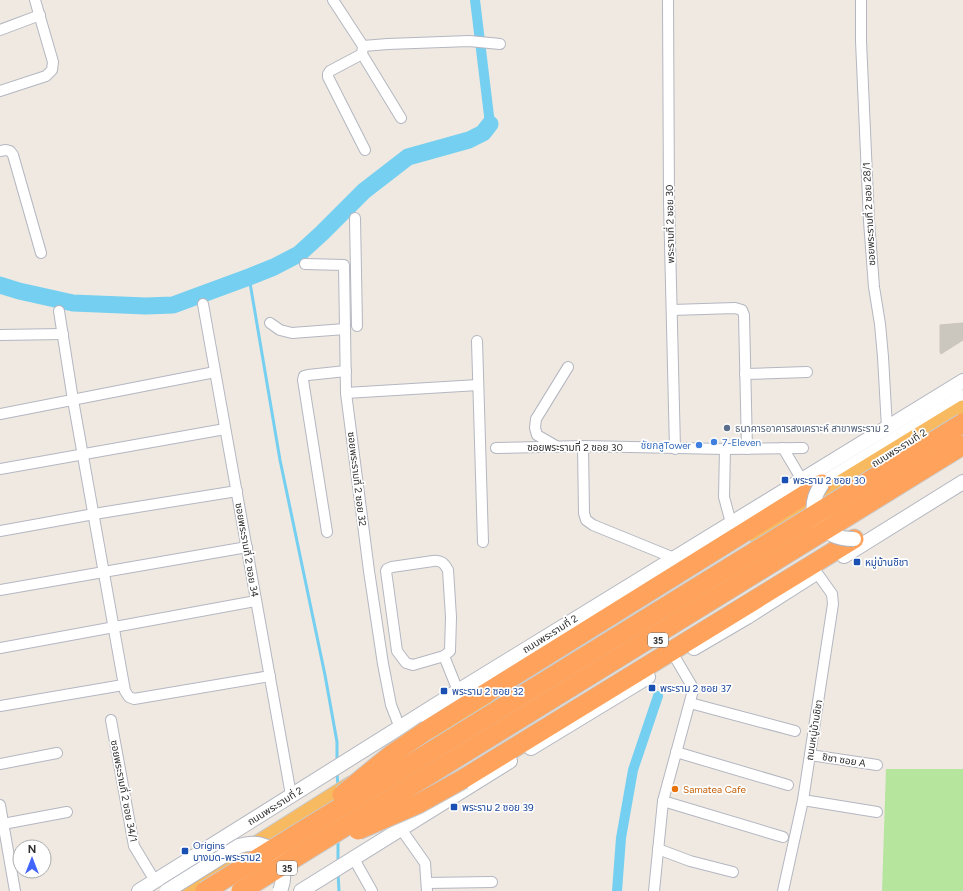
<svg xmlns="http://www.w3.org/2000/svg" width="963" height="891" font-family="Figtree,'Noto Sans Thai',sans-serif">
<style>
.green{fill:#b6e59e}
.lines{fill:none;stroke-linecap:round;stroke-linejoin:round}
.stream{stroke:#75cff0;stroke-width:3}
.canal{stroke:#75cff0;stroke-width:10}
.river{stroke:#75cff0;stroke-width:17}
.building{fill:#cbc7bf;stroke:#cbc5ba}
.minor-casing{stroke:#b4b7c1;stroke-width:12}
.secondary-casing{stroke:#b4b7c1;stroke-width:16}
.trunk-casing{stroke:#c9c9c9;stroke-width:19}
.motorway-casing{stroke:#c9c9c9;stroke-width:21}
.minor{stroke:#fff;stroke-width:10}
.secondary{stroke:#fff;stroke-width:14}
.trunk{stroke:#f8ba60;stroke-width:17}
.motorway{stroke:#ffa35c;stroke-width:19}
.secondary-bridge-casing{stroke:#b4b7c1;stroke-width:16;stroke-linecap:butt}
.motorway-bridge-casing{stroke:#c9c9c9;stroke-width:21;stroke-linecap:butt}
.secondary-bridge{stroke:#fff;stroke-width:14}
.motorway-bridge{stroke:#ffa35c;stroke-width:19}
.service-dot{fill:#5c6f8a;stroke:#fff;stroke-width:1.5}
.shop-dot{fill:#3f7fe0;stroke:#fff;stroke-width:1.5}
.transit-dot{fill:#1a4fb4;stroke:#fff;stroke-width:1.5}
.food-dot{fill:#e8710a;stroke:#fff;stroke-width:1.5}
.labels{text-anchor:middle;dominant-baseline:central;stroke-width:3.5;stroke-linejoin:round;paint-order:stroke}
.shield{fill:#fff;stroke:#6d6d6d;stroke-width:1}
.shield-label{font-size:9px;font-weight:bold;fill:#2e2e2e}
.street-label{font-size:10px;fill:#2e2e2e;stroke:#fff}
.service-label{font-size:10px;fill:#4e5e75;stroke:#fff;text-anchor:start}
.shop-label{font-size:10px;fill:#366cbe;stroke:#fff;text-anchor:start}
.transit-label{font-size:10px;fill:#164399;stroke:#fff;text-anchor:start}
.food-label{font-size:10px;fill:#c56008;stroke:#fff;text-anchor:start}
</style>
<rect width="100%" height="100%" fill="#efe9e1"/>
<path class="green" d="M886,769h77v122h-81z"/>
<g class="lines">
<g class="stream">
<path d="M249,277l31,183 45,215 12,67v19"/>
<path d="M337,773l1,14"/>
<path d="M338,839v24"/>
<path d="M338,873l1,18"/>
</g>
<g class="canal">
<path d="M475,0l15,124"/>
<path d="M617,891l4,-53 12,-68 25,-74"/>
</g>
<path class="river" d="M0,285l19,6 54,12 73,3 27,-1 76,-28 25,-10 25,-13 23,-21 42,-42 44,-34 61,-17 14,-7 7,-9"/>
</g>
<path class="building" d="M963,323v17l-22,14 -1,-2v-27z"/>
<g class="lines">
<g class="minor-casing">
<g id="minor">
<path d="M333,0l30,46 -1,8 39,64"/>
<path d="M668,0l1,202 6,247"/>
<path d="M861,0v41l8,180 5,66 6,37 3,33 4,71"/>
<path d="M0,30l40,-15"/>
<path d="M363,46l25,-2 81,-3 31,3"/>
<path d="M362,54l-32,17 -2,3v3l37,73"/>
<path d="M0,91l46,-15 6,-6 1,-8 -18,-62"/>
<path d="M0,151l6,-1 4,1 3,4 28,98"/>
<path d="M355,218l2,108"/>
<path d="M305,264l39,1 2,128 23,178 14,93 8,41 9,23"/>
<path d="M203,304l88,491"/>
<path d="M672,310l63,-2 7,2 2,5 3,134"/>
<path d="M59,311l14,89 52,291 4,6 5,2 136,-23"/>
<path d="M270,323l10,7 12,3 53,-4"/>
<path d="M0,335l63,-1"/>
<path d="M477,341l6,201"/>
<path d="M745,374l62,-2"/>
<path d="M346,393l132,-8"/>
<path d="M0,414l215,-42"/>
<path d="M556,446l-19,-11 -2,-7 1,-9 32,-52"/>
<path d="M583,446l1,67 2,7 7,5 81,33"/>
<path d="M496,448l87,-2 142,3 78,-1"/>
<path d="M783,448l19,32"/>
<path d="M725,449l-1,48 7,26"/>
<path d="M0,469l225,-40"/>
<path d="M0,531l94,-17 143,-23"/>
<path d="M327,532l-24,-152 1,-4 4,-1 38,-4"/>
<path d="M433,561c8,-1 11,2 15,9l3,47 -1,34 -6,5 -31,9 -7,-2 -9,-12 -11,-80 1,-2 5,-2z"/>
<path d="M0,590l247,-43"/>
<path d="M0,648l256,-47"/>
<path d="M444,656l14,35"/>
<path d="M690,703l105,28"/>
<path d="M0,706l123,-21"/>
<path d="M111,720l23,126 21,35"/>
<path d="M676,752l112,33"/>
<path d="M810,755l67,10"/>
<path d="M0,764l57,-11"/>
<path d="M803,800l74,12"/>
<path d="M663,801l120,36"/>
<path d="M0,805l15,86"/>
<path d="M3,824l64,-12"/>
<path d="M401,829l24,34 2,28"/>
<path d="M658,849l32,12 43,11"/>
<path d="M354,859l18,32"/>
<path d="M427,883l65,-1"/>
<path d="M654,891l9,-90 29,-107 1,-6 -17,-29"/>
<path d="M783,891l20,-91 30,-196 -1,-10 -15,-21"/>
</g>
</g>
<g class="secondary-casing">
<g id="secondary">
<path d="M822,484l141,-87"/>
<path d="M844,556l119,-74"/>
<path d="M694,648l53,-31 66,-42"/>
<path d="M531,748l117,-71"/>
<path d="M139,891l319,-200 505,-310"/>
<path d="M301,891l209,-130"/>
</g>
</g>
<g class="trunk-casing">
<g id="trunk">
<path d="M757,535l206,-126"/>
<path d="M439,733l46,-28"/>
<path d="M183,891l168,-106"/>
</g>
</g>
<g class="motorway-casing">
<g id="motorway">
<path d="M427,730l395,-246"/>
<path d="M463,779l391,-240"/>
</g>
</g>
<use href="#minor" class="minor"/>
<use href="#secondary" class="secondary"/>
<use href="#trunk" class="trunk"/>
<use href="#motorway" class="motorway"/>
<g class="secondary-bridge-casing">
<g id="secondary-bridge">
<path d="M822,484c-3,5 -6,9 -7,14 -5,15 4,31 18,37 6,3 14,4 21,4"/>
<path d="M167,891l72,-45c31,-10 53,15 41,45"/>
</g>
</g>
<g class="motorway-bridge-casing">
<g id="motorway-bridge">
<path d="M342,795l50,-41 35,-24"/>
<path d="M358,830l60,-26 45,-25"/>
<path d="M205,891l758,-468"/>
<path d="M241,891l722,-446"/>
</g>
</g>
<use href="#secondary-bridge" class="secondary-bridge"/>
<use href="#motorway-bridge" class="motorway-bridge"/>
</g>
<circle class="service-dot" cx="727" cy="428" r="4"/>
<g class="shop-dot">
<circle cx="714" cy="442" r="4"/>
<circle cx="699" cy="445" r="4"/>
</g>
<g class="transit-dot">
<rect x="781" y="476" width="8" height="8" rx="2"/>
<rect x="853" y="558" width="8" height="8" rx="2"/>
<rect x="648" y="684" width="8" height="8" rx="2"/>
<rect x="440" y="687" width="8" height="8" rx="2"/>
<rect x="450" y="803" width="8" height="8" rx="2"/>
<rect x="181" y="847" width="8" height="8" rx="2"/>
</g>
<circle class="food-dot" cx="675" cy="789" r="4"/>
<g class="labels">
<g class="shield">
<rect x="648" y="633" width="20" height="14" rx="3"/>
<rect x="277" y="861" width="20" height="14" rx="3"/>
</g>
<g class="shield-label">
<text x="658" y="640">35</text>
<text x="287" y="868">35</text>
</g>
<g class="street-label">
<text transform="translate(869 214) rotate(-93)">ซอยพระรามที่ 2 ซอย 28/1</text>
<text transform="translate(670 224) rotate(-91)">พระรามที่ 2 ซอย 30</text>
<text x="575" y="447">ซอยพระรามที่ 2 ซอย 30</text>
<text transform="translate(899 448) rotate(-32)">ถนนพระรามที่ 2</text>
<text transform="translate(357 479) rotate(83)">ซอยพระรามที่ 2 ซอย 32</text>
<text transform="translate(247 550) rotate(80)">ซอยพระรามที่ 2 ซอย 34</text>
<text transform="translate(550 634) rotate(-32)">ถนนพระรามที่ 2</text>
<text transform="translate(814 730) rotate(-81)">ถนนหมู่บ้านชิชา</text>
<text transform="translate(844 760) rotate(9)">ชิชา ซอย A</text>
<text transform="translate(124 791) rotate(79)">ซอยพระรามที่ 2 ซอย 34/1</text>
<text transform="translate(275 806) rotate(-32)">ถนนพระรามที่ 2</text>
</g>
<g class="service-label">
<text x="735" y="428">ธนาคารอาคารสงเคราะห์ สาขาพระราม 2</text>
</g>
<g class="shop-label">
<text x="722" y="442">7-Eleven</text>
<text x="691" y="445" text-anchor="end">ชัยกลูTower</text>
</g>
<g class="transit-label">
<text x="793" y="480">พระราม 2 ซอย 30</text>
<text x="865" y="562">หมู่บ้านชิชา</text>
<text x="660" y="688">พระราม 2 ซอย 37</text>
<text x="452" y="691">พระราม 2 ซอย 32</text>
<text x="462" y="807">พระราม 2 ซอย 39</text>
<text x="193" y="845">Origins<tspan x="193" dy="12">บางมด-พระราม2</tspan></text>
</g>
<g class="food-label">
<text x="683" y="789">Samatea Cafe</text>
</g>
</g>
<g transform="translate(32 859)"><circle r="19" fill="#ffffff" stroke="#ababab"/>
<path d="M0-3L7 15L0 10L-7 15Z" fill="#4264fb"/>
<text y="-6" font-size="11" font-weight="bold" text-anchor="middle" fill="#2e2e2e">N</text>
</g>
</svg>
